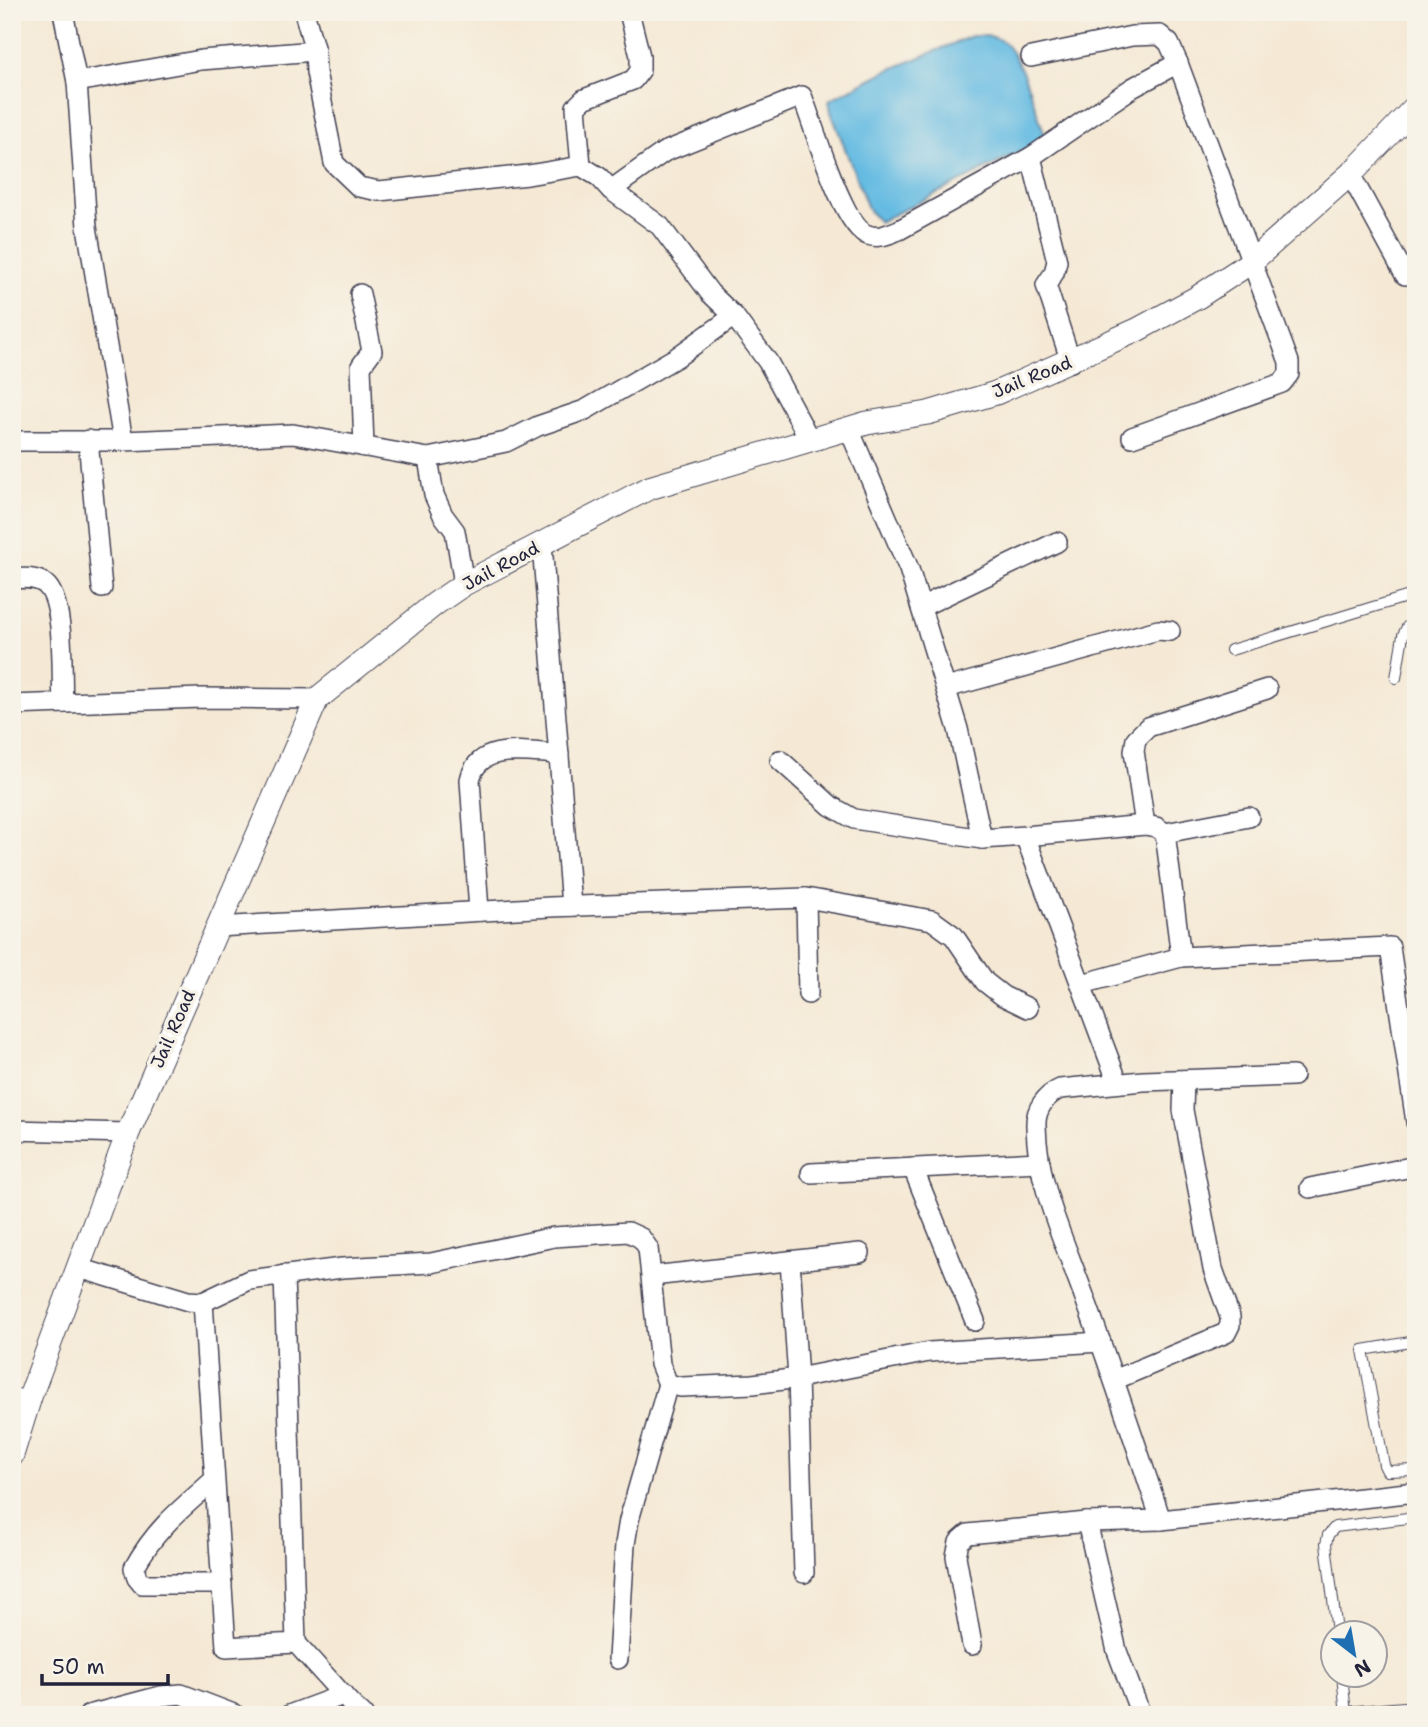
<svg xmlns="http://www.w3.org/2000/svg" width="1428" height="1727" font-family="'Shantell Sans',sans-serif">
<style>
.water{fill:#65bbe2;stroke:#446e8e;stroke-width:2}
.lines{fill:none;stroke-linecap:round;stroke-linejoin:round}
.service-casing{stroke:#424052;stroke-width:12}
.minor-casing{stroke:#424052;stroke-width:22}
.tertiary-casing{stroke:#424052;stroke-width:25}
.service{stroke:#fff;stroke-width:10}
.minor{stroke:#fff;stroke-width:19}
.tertiary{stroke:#fff;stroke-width:23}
.labels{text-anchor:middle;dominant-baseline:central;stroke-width:7;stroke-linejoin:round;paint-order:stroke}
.street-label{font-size:18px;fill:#22223b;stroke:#f7f3e8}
</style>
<rect width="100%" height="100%" fill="#f7f3e8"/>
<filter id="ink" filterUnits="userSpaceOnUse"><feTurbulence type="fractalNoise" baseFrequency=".0143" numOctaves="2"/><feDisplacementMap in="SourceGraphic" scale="14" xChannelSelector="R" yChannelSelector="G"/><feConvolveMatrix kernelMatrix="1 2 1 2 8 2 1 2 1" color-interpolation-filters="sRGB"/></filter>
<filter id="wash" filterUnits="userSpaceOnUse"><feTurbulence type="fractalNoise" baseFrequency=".00686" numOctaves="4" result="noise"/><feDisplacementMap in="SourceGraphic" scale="28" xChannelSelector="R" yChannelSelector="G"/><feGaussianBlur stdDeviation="1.57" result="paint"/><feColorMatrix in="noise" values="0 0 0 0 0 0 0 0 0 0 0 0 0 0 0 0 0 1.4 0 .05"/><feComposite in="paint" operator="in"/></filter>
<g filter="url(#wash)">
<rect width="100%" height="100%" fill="#f5e9d5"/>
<path class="water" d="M972,36c9,0 20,-1 28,4 21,12 36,72 45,95l-9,9 -157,78 -10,-11 -38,-99 -2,-12 55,-28z"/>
</g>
<g filter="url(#ink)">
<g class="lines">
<g class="service-casing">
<g id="service">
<path d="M1231,650l185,-56"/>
<path d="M1396,678l7,-43 4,-8 9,-6"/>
<path d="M1416,1341l-53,9 21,115 3,6 29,-1"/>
<path d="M12,1393l18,4"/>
<path d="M1337,1632l-11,-88 2,-9 7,-8 81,-10"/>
<path d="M1342,1674l4,41"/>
<path d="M1346,1712l70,-6"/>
</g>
</g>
<g class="minor-casing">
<g id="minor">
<path d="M63,12l14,70 124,-22 114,-9"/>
<path d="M304,12l11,39 1,21 18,91 25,24 20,4 149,-16 53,-9 18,11 12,13 49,36 50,67 24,23 34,46 42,78"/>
<path d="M1031,57l101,-21 28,-1 9,8 9,20"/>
<path d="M77,82l10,145 36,214"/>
<path d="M581,166l-5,-59 8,-8 49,-19 7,-9v-15l-11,-44"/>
<path d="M1350,174l55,101"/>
<path d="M611,190l53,-38 138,-56c11,26 40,131 66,139 11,4 20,-1 31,-5l132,-73"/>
<path d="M360,294l12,57 -11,15 3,81"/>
<path d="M1071,362l-25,-77 8,-12 3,-12 -26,-104 101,-69 46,-25 111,299v12l-7,9 -150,54"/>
<path d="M849,429l60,140 49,160 24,110 43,-3 93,247"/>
<path d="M88,440l14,148"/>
<path d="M12,441h111l170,-7 135,24"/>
<path d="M542,544l29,362"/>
<path d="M12,579c11,-1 24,-2 33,5 21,17 16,91 18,119"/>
<path d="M464,584l-9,-53 -12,-16 -9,-20 -6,-37 78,-16 32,-16 47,-16 92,-53 57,-41"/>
<path d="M921,607l136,-65"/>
<path d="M946,688l212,-58 12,1"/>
<path d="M12,705l189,-7 116,1"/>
<path d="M780,760l51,46 23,13 128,20"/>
<path d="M1145,825l-11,-74 2,-12 12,-12 119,-38"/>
<path d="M1165,833l84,-16"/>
<path d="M1025,836l120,-11 11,2 9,6 16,124"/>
<path d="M806,898l126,22 22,16 31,46 18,14 25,12"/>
<path d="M479,911l-9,-131c8,-39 58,-27 89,-26"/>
<path d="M218,927l332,-20 256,-9 2,96"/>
<path d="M1082,984l99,-27 209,-10 26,175"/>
<path d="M1293,1076l-150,5 -83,8c-14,6 -25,20 -24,37 1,61 31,121 51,178 26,72 50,144 74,216l255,-28"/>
<path d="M12,1130l116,3"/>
<path d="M913,1168l62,153"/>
<path d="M811,1173l229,-11"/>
<path d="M1310,1188l106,-22"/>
<path d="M790,1261l8,117 6,195"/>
<path d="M79,1268l109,33 15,1 46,-22 93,-12 89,-5 123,-26 74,-5 13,6 7,10 12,116 8,20 13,3 72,-3 45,-6 131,-26 172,-10"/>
<path d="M652,1276l208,-23"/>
<path d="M203,1302l23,345 70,-4 -12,-368"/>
<path d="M1114,1380l112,-47 4,-8v-8l-17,-48 -30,-159 1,-30"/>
<path d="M214,1480c-32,28 -59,49 -80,88l3,10 5,6h80"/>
<path d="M296,1643l55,61 12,11"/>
<path d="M972,1645l-16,-89 3,-14 9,-8 119,-12"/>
<path d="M618,1659l7,-115 4,-24 39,-136"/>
<path d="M89,1715l72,-19 20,-2 55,21"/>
<path d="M289,1715l54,-20"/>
<path d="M1141,1715l-24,-64 -30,-129 74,-2"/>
</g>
</g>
<g class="tertiary-casing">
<path id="tertiary" d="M12,1455l18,-58 98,-264 189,-434 118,-95 29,-20 185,-96 218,-65 61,-10 68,-20 141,-63 61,-33 53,-35 105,-93 60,-63"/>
</g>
<use href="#service" class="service"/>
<use href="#minor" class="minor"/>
<use href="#tertiary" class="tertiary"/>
</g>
</g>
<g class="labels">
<g class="street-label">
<text transform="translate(1032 377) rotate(-22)">Jail Road</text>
<text transform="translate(501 566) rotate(-28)">Jail Road</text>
<text transform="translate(173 1029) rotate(-66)">Jail Road</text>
</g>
</g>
<rect width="1428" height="1727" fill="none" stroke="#f7f3e8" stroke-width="42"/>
<g transform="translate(1354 1654) rotate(149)"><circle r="33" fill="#f7f3e8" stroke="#a29fa3" stroke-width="2"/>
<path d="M0-5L12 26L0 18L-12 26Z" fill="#1f6fb2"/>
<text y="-10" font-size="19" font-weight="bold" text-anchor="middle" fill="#22223b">N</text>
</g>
<path d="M42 1674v10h126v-10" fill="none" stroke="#22223b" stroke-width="3.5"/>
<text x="52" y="1674" font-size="21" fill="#22223b" stroke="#f7f3e8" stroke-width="5" paint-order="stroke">50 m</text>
</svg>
